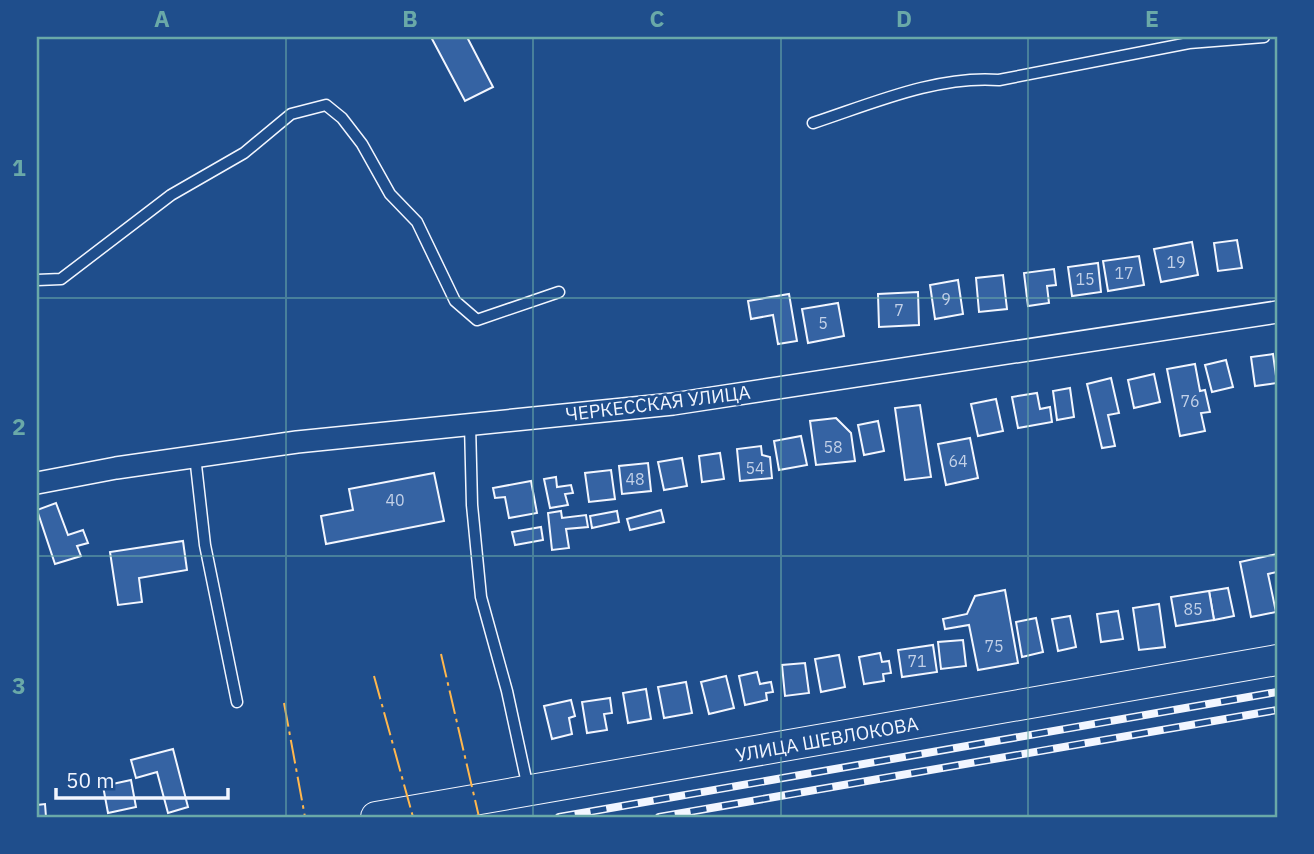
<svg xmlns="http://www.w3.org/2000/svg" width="1314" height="854" font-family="'IBM Plex Sans',sans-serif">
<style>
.building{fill:#3563a3;stroke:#f2f6ff;stroke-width:2}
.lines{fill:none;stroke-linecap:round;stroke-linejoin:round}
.service-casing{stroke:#f2f6ff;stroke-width:13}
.minor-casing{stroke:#f2f6ff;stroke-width:24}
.secondary-casing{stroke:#f2f6ff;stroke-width:32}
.service{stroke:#1f4e8c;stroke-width:10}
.minor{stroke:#1f4e8c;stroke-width:21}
.secondary{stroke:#1f4e8c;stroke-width:30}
.rail-casing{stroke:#f2f6ff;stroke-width:8}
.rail{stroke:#1f4e8c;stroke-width:5;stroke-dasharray:16;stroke-linecap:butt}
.power{stroke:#ffb74d;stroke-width:2;stroke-dasharray:24 5 3.5 5;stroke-linecap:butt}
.grid{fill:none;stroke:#6aa9a8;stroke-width:2;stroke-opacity:0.55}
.labels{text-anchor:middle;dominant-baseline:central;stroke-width:5;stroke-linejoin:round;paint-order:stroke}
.number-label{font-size:16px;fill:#c3d1e8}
.street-label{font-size:19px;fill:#f2f6ff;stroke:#1f4e8c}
.neatline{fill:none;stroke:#6aa9a8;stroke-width:2.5}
.grid-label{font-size:23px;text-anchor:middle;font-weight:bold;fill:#6aa9a8}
</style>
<rect width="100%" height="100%" fill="#1f4e8c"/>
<g class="building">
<path d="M431,37h36l26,50 -28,14z"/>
<path d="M1237,240l5,28 -24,3 -4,-28z"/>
<path d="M1192,242l6,33 -37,7 -7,-33z"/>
<path d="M1139,256l5,29 -36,6 -5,-30z"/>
<path d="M1098,263l3,29 -29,4 -4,-29z"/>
<path d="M1054,269l2,16 -9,1 2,17 -21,3 -4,-33z"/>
<path d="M1003,275l4,34 -28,3 -3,-34z"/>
<path d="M958,280l5,34 -28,5 -5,-34z"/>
<path d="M918,292l1,33 -40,2 -1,-33z"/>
<path d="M789,294l8,47 -19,3 -5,-29 -22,4 -3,-18z"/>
<path d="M838,303l6,33 -36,7 -6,-34z"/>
<path d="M1273,354l4,29 -22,3 -4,-29z"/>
<path d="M1226,360l7,27 -21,5 -7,-27z"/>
<path d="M1195,364l5,27 5,-1 5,22 -9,1 4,18 -25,5 -13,-67z"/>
<path d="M1154,374l6,28 -26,6 -6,-28z"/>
<path d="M1111,378l8,35 -11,2 7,31 -13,2 -15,-64z"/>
<path d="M1070,388l4,29 -17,3 -4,-29z"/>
<path d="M1037,393l3,16 10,-2 2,15 -34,6 -6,-31z"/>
<path d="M996,399l7,32 -25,5 -7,-32z"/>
<path d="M920,405l11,72 -26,3 -10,-72z"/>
<path d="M836,418l15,15 4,28 -39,4 -6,-44z"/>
<path d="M878,421l6,30 -20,4 -6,-30z"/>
<path d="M801,436l6,29 -28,5 -5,-29z"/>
<path d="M970,438l8,40 -32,7 -8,-41z"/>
<path d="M761,446l1,9 8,2 2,21 -32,3 -3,-32z"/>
<path d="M720,453l4,26 -22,3 -3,-26z"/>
<path d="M682,458l5,28 -23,4 -6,-28z"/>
<path d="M648,463l3,28 -29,3 -3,-28z"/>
<path d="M611,470l4,29 -26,3 -4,-29z"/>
<path d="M434,473l10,48 -118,23 -5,-28 32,-6 -4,-21z"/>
<path d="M556,477l1,10 14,-2 2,8 -8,1 3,11 -18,3 -6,-29z"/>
<path d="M531,481l6,32 -28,5 -4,-21 -10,1 -2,-10z"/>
<path d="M56,503l12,32 15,-5 5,13 -11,3 4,10 -26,8 -18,-54z"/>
<path d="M661,510l3,12 -34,8 -3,-11z"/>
<path d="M561,511l1,7 24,-3 2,12 -22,2 3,19 -17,2 -4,-37z"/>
<path d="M617,511l2,11 -27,6 -2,-12z"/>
<path d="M541,527l2,13 -28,5 -3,-13z"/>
<path d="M183,541l4,29 -48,8 3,24 -24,3 -8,-53z"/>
<path d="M1277,554v18l-9,2 8,38 -25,5 -11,-55z"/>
<path d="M1228,588l6,28 -20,4 -5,-29z"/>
<path d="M1005,590l13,73 -40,7 -9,-45 -24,4 -2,-10 24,-5 8,-18z"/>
<path d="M1209,591l5,29 -38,6 -5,-29z"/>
<path d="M1159,604l6,43 -26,3 -6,-42z"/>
<path d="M1118,611l5,28 -22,3 -4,-28z"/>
<path d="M1070,616l6,31 -18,4 -6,-32z"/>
<path d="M1036,618l7,34 -21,5 -6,-35z"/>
<path d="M963,640l3,26 -25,3 -3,-27z"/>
<path d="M933,645l4,27 -35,5 -4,-27z"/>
<path d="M880,653l2,9 7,-1 2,12 -8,1 1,7 -20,3 -5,-27z"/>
<path d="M839,655l6,32 -24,5 -6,-33z"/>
<path d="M805,663l4,30 -24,3 -3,-31z"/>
<path d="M757,672l3,12 11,-2 2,10 -7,1 1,7 -22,5 -6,-29z"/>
<path d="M726,676l8,32 -25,6 -8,-32z"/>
<path d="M686,682l6,31 -28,5 -6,-31z"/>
<path d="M646,689l5,30 -23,4 -5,-30z"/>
<path d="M610,698l2,15 -8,1 3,16 -20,3 -5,-31z"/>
<path d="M571,700l4,16 -6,2 3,16 -20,5 -8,-33z"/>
<path d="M173,749l15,58 -20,6 -11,-41 -21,6 -5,-18z"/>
<path d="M131,780l5,27 -28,6 -5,-27z"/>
<path d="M45,804l1,13h-9v-12z"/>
</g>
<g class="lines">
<g class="service-casing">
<g id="service">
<path d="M813,123c58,-19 124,-48 186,-43l190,-37 75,-6"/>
<path d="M37,280l24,-1 110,-84 73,-42 47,-39 35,-9 16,13 20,26 28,50 27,28 38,79 22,19 82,-28"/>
<path d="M470,424l2,81 9,92 26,94 21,97"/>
<path d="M195,456l10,89 32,157"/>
</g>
</g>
<g class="minor-casing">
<path id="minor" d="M37,483l79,-15 181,-26 376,-38 604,-92"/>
</g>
<g class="secondary-casing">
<path id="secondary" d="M376,817l901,-157"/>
</g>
<use href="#service" class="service"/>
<use href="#minor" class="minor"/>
<use href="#secondary" class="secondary"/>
<g class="rail-casing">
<g id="rail">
<path d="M559,817l718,-125"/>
<path d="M659,817l618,-107"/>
</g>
</g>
<use href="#rail" class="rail"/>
<g class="power">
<path d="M441,654l38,163"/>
<path d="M374,676l39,141"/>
<path d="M284,703l21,114"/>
</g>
</g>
<path class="grid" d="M286,37v780M533,37v780M781,37v780M1028,37v780M37,298h1240M37,556h1240"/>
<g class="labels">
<g class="number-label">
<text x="1176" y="262">19</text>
<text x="1124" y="273">17</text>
<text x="1085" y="279">15</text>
<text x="946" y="299">9</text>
<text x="899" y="310">7</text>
<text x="823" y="323">5</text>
<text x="1190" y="401">76</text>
<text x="833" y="447">58</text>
<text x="958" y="461">64</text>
<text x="755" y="468">54</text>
<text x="635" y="479">48</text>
<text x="395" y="500">40</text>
<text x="1193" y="609">85</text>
<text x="994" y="646">75</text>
<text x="917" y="661">71</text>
</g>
<g class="street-label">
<text transform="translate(658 403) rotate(-7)">ЧЕРКЕССКАЯ УЛИЦА</text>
<text transform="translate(827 739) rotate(-10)">УЛИЦА ШЕВЛОКОВА</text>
</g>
</g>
<rect width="1314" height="854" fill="none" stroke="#1f4e8c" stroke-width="77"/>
<path d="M56 788v10h172v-10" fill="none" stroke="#f2f6ff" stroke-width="3.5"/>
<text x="66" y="788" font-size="21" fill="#f2f6ff" stroke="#1f4e8c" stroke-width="5" paint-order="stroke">50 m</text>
<rect x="38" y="38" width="1238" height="778" class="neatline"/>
<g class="grid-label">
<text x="162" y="27">A</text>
<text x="410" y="27">B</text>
<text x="657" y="27">C</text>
<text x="904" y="27">D</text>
<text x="1152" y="27">E</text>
<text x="19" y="176">1</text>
<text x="19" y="435">2</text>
<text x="19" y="694">3</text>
</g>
</svg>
